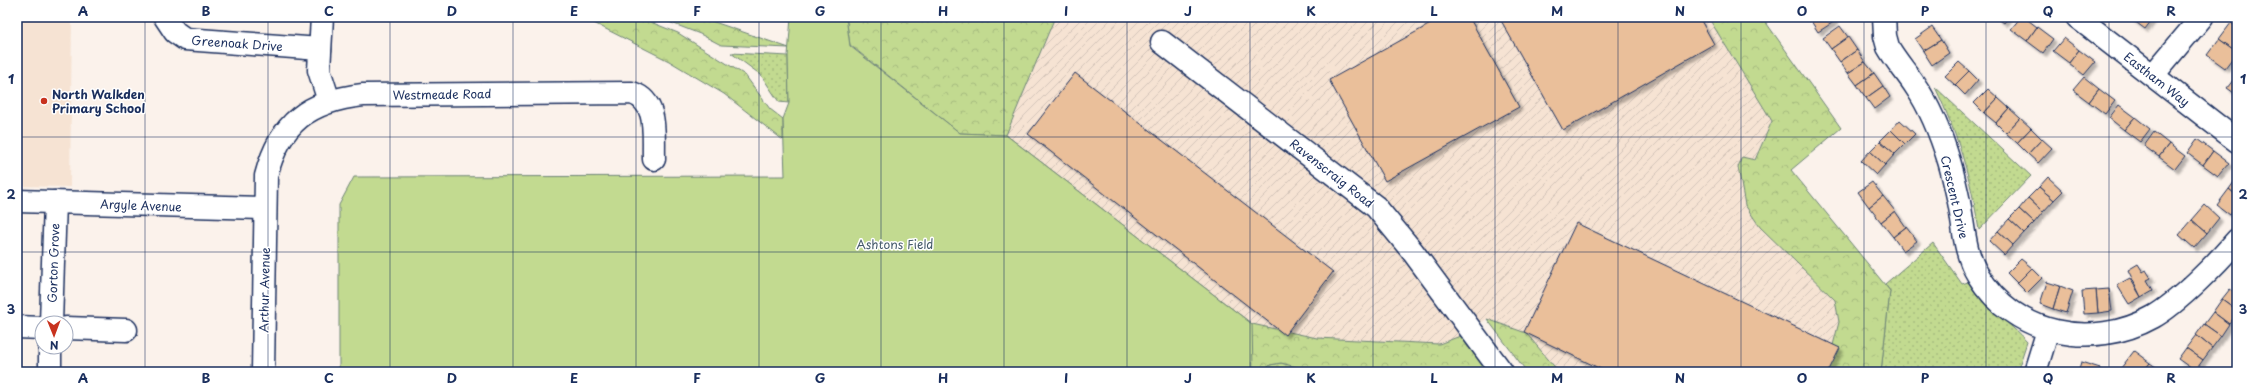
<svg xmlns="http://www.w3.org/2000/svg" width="2254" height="389" font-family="'Playpen Sans',sans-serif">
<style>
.built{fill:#f6e3d3}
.industrial{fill:url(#industrial-furrows)}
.grass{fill:url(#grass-dots);stroke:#6e8477}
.forest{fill:url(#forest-crowns);stroke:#6e8477}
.green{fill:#c2da90;stroke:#6e8477}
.building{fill:#eabf9a;stroke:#1b2f5e;filter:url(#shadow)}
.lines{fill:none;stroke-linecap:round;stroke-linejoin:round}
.minor-casing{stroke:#1b2f5e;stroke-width:25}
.minor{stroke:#fff;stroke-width:22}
.grid{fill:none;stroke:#1b2f5e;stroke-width:1;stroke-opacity:0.55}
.poi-dot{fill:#c8321e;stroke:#fff;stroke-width:1.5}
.labels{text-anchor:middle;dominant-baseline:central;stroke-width:3;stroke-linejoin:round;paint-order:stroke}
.street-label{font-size:12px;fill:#1b2f5e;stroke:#fff}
.poi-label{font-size:12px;font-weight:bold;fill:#1b2f5e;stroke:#fff;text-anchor:start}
.park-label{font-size:12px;fill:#455a6a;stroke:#fff}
.neatline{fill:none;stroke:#1b2f5e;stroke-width:1.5}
.grid-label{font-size:13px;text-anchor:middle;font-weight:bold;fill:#1b2f5e}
</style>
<defs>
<pattern id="industrial-furrows" width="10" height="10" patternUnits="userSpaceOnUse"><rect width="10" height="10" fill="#f6e3d3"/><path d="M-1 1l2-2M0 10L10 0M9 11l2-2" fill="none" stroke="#d2c3b8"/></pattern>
<pattern id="grass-dots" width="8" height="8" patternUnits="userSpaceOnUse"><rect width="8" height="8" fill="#c2da90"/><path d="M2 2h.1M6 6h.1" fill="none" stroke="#a6bb7f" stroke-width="1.8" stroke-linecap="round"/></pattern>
<pattern id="forest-crowns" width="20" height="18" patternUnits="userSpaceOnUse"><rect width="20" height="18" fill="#c2da90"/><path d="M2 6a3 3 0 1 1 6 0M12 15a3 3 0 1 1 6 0" fill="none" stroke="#a6bb7f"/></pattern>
<filter id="shadow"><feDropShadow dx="3.5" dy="3.5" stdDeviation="1" flood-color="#0004"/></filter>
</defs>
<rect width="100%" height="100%" fill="#fbf2eb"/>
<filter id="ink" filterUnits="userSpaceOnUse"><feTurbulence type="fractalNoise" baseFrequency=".025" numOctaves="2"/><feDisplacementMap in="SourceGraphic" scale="8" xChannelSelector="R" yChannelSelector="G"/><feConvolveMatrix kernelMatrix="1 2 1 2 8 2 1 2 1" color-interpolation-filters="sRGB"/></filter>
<g filter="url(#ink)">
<path class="built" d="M17,17h55l-2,170 -53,-1z"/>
<path class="industrial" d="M1055,17h653l64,104 -18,40 6,66 75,73 4,22 -13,50h-267l-33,-39 -39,-14 -24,16 -24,9 -122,-6 -65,-14 -246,-189z"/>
<g class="grass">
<path d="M731,53l57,3 1,47 -10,-1 -18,-27z"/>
<path d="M1935,87l96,89 -52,54c-9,-55 -20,-92 -44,-143z"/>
<path d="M1933,243l29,41 6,-2c15,25 41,39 59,60l-10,30h-136l9,-81 -5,-7z"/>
<path d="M1281,363l34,9h-52l7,-7z"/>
</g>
<g class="forest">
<path d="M582,17h56l40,16 67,42 25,34 13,10v21l-59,-46 -55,-33z"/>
<path d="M656,17h44l89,31 -68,-3 -21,-11z"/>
<path d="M846,17h209l-49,118 246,189 65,14 122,6 24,-9 28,37h-176l-34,-9 -11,2 -7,7h-145l-112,-237 -46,-2 -110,-88z"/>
<path d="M1708,17h54l79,111 -50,42 99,121 -9,81h-55l13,-50 -4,-22 -75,-73 -15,-22 -7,-38 4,-10 13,3 17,-39z"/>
<path d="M1487,319l39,14 33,39h-32z"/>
</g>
<path class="green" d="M791,17h55l4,29 110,87 46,2 246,189 1,48h-914v-167l15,-28 431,-1 -2,-57 6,-16 -1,-47z"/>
<g class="building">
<path d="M1443,17h26l50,90 -134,74 -56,-101z"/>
<path d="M1499,17h200l15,27 -151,86z"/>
<path d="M1816,17h16l3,4 -17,11 -7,-11z"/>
<path d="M1996,17h13l-5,6z"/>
<path d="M2021,17h3l13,10 -10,14 -16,-12z"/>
<path d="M2129,17h25l-9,12z"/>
<path d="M2231,23l6,4v25l-18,-13z"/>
<path d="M1840,26l8,11 -17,12 -8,-11z"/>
<path d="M1932,27l9,13 -18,11 -8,-12z"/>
<path d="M2037,27l16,12 -10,14 -16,-12z"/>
<path d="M1848,37l9,13 -17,12 -9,-13z"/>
<path d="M2064,38l15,12 -10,13 -16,-12z"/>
<path d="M2219,39l18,13 -12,16 -18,-13z"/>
<path d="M1941,40l8,13 -17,12 -9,-14z"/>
<path d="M1857,50l8,12 -17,11 -8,-11z"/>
<path d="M2079,50l16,12 -11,13 -15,-12z"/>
<path d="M1865,62l9,11 -17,12 -9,-12z"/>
<path d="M1959,62l10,9 -14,14 -10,-9z"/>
<path d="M1969,71l9,9 -13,15 -10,-10z"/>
<path d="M1075,73l258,199 -48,63 -257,-201z"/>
<path d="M1874,73l9,13 -17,12 -9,-13z"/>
<path d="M2237,75v20l-10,-7z"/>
<path d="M2084,77l15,12 -10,13 -16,-12z"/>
<path d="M1883,86l7,11 -16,12 -8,-11z"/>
<path d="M1988,89l10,9 -14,15 -10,-10z"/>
<path d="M2099,89l16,12 -10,13 -16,-12z"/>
<path d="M1998,98l11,10 -13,15 -12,-10z"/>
<path d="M2119,105l16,12 -11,13 -15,-12z"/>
<path d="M2009,108l11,10 -14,15 -10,-10z"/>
<path d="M2135,117l15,12 -10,13 -16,-12z"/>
<path d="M2020,118l11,10 -14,15 -11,-10z"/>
<path d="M1900,120l15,14 -10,10 -14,-14z"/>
<path d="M2031,128l11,11 -14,15 -11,-11z"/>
<path d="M1891,130l14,14 -10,10 -15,-13z"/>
<path d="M2154,132l15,12 -10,13 -15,-11z"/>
<path d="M2042,139l10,9 -14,15 -10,-9z"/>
<path d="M2197,139l16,12 -10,14 -16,-12z"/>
<path d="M1880,141l15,13 -10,11 -15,-14z"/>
<path d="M2169,144l16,12 -10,13 -16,-12z"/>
<path d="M1870,151l15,14 -9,10 -15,-14z"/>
<path d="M2213,151l16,12 -11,13 -15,-11z"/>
<path d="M2048,177l15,14 -9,9 -15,-13z"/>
<path d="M2237,178v18l-8,-7z"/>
<path d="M1872,182l11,14 -14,11 -11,-15z"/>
<path d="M2039,187l15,13 -11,12 -15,-14z"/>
<path d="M2229,189l8,7v10l-7,9 -13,-10z"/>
<path d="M1883,196l12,15 -14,11 -12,-15z"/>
<path d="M2028,198l15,14 -9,11 -15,-14z"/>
<path d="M2205,205l14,13 -12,15 -15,-13z"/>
<path d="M2019,209l15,14 -10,10 -15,-14z"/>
<path d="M1895,211l11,16 -13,10 -12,-15z"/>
<path d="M2009,219l15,14 -11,12 -15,-14z"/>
<path d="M2192,220l15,13 -13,15 -15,-13z"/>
<path d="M1576,223l264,125 -12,24h-221l-83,-40z"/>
<path d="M1906,227l11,14 -14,10 -10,-14z"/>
<path d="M1998,231l15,14 -9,10 -15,-14z"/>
<path d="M2021,259l11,9 -15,15 -10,-10z"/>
<path d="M2138,264l5,8 3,-2 5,8 -4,2 6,10 -12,7 -13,-27z"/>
<path d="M2032,268l10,10 -15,15 -10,-10z"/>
<path d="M2130,278l11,19 -12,7 -12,-19z"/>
<path d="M2047,282l13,4 -7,23 -13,-5z"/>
<path d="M2060,286l13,5 -7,22 -13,-4z"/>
<path d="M2109,289l3,22 -14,2 -2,-23z"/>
<path d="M2230,289l7,5v16l-15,-11z"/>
<path d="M2096,290l2,23 -14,1 -2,-23z"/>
<path d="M2222,299l15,11v4l-8,10 -16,-12z"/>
<path d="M2213,312l16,12 -8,12 -17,-12z"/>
<path d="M2204,324l17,12 -9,12 -16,-13z"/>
<path d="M2196,335l16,13 -9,12 -17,-12z"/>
<path d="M2186,348l17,12 -8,11 -17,-12z"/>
<path d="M2134,351l16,12 -7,9h-16l-6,-4z"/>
<path d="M2081,362l19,6 -1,4h-21z"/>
<path d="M2150,363l13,9h-20z"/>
</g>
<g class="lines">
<g class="minor-casing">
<g id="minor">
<path d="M165,17l10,15 10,7 135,10"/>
<path d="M322,17l-3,53 10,31"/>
<path d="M1884,17l1,19 3,11c8,14 19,26 28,40 15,22 25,48 33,74 4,13 7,27 10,41 5,25 5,51 19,73 36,60 114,76 175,42 25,-14 65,-55 84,-77"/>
<path d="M2077,17l160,124"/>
<path d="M1162,42l214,165 37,45 89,120"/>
<path d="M2153,75l49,-58"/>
<path d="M17,201l248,7"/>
<path d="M51,323l4,-121"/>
<path d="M17,327l25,1"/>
<path d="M66,328l60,2"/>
<path d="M50,372v-25"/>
<path d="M263,372l3,-196c14,-54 43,-75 97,-81l269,-2c27,9 21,42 22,66"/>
<path d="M2035,372l13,-42"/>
</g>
</g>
<use href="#minor" class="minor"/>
</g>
</g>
<path class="grid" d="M145,17v355M268,17v355M390,17v355M513,17v355M636,17v355M759,17v355M881,17v355M1004,17v355M1127,17v355M1250,17v355M1373,17v355M1495,17v355M1618,17v355M1741,17v355M1864,17v355M1986,17v355M2109,17v355M17,137h2220M17,252h2220"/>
<circle class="poi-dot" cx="44" cy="101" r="4"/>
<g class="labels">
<g class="street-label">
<text transform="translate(237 43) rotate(4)">Greenoak Drive</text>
<text transform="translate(2157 79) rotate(38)">Eastham Way</text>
<text transform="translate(442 94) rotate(-1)">Westmeade Road</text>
<text transform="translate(1332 173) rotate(38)">Ravenscraig Road</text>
<text transform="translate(1955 197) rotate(77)">Crescent Drive</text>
<text transform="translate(141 205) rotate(2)">Argyle Avenue</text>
<text transform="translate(53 263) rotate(-88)">Gorton Grove</text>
<text transform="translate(264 290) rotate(-89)">Arthur Avenue</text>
</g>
<g class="poi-label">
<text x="52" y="94">North Walkden<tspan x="52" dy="14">Primary School</tspan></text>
</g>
<g class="park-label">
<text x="895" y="244">Ashtons Field</text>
</g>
</g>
<rect width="2254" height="389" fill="none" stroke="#fff" stroke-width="44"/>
<g transform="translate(54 335) rotate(179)"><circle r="19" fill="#ffffff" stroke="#a4acbf"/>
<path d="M0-3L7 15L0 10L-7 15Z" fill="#c8321e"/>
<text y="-6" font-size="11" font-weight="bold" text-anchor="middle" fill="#1b2f5e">N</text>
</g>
<rect x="22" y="22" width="2210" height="345" class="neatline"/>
<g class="grid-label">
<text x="83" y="16">A</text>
<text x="206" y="16">B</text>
<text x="329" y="16">C</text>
<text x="452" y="16">D</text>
<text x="574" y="16">E</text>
<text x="697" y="16">F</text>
<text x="820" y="16">G</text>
<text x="943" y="16">H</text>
<text x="1066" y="16">I</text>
<text x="1188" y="16">J</text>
<text x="1311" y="16">K</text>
<text x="1434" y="16">L</text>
<text x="1557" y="16">M</text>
<text x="1680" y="16">N</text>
<text x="1802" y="16">O</text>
<text x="1925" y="16">P</text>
<text x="2048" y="16">Q</text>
<text x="2171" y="16">R</text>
<text x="11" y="84">1</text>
<text x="2243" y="84">1</text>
<text x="11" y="199">2</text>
<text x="2243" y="199">2</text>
<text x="11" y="314">3</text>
<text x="2243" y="314">3</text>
<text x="83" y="383">A</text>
<text x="206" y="383">B</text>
<text x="329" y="383">C</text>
<text x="452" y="383">D</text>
<text x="574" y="383">E</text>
<text x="697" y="383">F</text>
<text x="820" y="383">G</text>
<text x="943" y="383">H</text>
<text x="1066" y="383">I</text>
<text x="1188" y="383">J</text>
<text x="1311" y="383">K</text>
<text x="1434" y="383">L</text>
<text x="1557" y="383">M</text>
<text x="1680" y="383">N</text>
<text x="1802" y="383">O</text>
<text x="1925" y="383">P</text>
<text x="2048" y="383">Q</text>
<text x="2171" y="383">R</text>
</g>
</svg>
